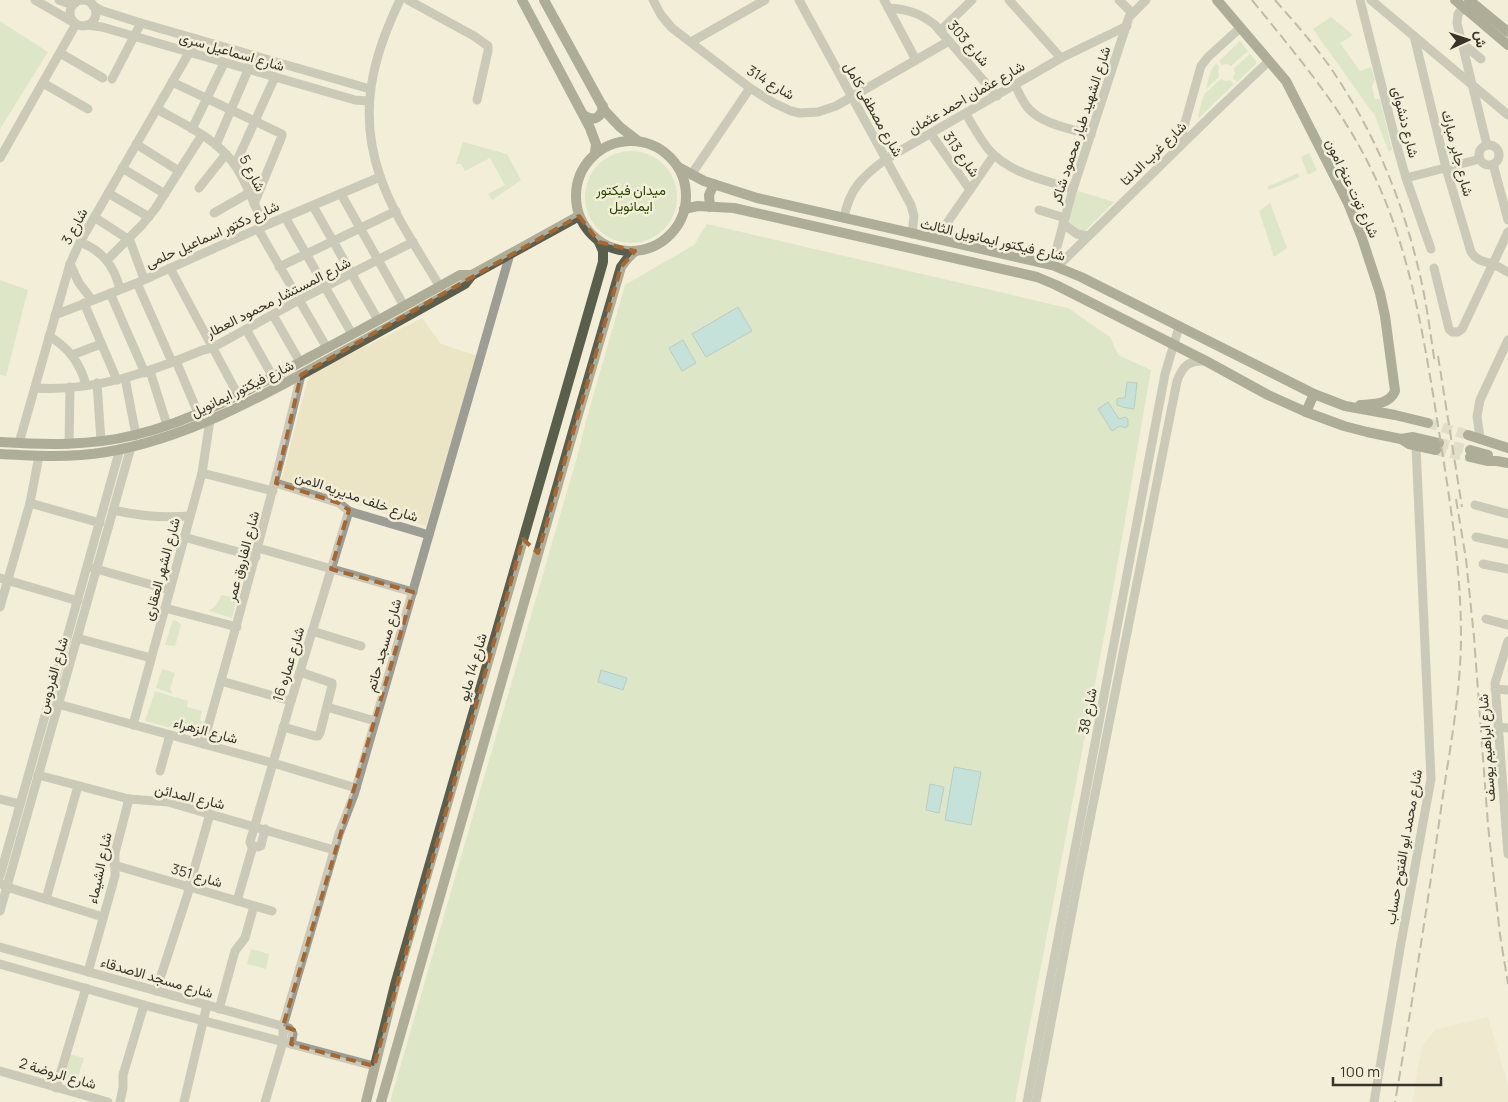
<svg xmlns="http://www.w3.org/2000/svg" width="1508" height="1102" font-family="Manrope,Vazirmatn,sans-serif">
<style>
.built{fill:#ebe5c6}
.green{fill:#c5dcb5}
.water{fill:#8ed3dd;stroke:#74a3a8}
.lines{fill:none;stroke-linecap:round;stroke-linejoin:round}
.major-tunnel{stroke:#cdc9b5;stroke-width:10;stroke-dasharray:10 5;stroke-linecap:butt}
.minor{stroke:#9c9e95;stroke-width:9}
.major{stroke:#5a5e4d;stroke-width:10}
.rail{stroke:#7f7c6d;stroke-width:2;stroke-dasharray:10 5;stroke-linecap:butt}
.marked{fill:none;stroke:#a86731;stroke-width:4;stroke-dasharray:10 6;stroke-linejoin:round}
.labels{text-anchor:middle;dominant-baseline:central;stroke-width:5;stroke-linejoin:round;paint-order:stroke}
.street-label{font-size:14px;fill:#36342b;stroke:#f3eed7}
.park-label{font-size:14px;fill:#2a4a02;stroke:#f3eed7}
</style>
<rect width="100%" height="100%" fill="#f3eed7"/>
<g class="built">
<path d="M422,318l19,26 36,12 -51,170 -145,-45 28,-106z"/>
<path d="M1488,1017l20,68v17h-96l10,-56 14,-17z"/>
</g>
<g class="green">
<path d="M1331,17l22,18 -13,8 20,28 11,-4 4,12 -3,8 3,12h5l12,50 -3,3 -14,-36 -62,-87z"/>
<path d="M0,21l48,31 -48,77z"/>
<path d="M1240,41l8,10 -17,15 -4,-2 -5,1 -3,-4z"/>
<path d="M1250,54l6,7v3l-19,18 -4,-4 2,-5 -1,-5z"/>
<path d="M1216,63l3,4 -1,4 1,6 -13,12 5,-19z"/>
<path d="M1221,79l5,2 4,-1 4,4 -35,34 -1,-2 6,-22z"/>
<path d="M463,142l44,12 14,26 -29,20 -4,-6 17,-9 -15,-27 -25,13 -4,-7h-5z"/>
<circle cx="631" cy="197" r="46"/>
<path d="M1309,153l8,17 -9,5 -7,-18z"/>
<path d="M1298,173l2,4 -31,13 -2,-3z"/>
<path d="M1078,191l36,11 -29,29 -13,-3 -4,-6 5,-18z"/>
<path d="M1270,203l17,45 -13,9 -15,-46z"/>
<path d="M707,224l361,84 42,29 8,18 33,15 -39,225 -97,507h-625l189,-652 7,-29 39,-136 69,-40z"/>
<path d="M0,280l28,10 -22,86 -6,-1z"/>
<path d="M221,595l16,3 -5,20 -23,-7c6,-5 10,-8 12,-16z"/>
<path d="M173,620l4,1 4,4 -6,21 -10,-1z"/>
<path d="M162,669l13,4 -5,16 3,5 -17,-6z"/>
<path d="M155,691l33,10 -1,6 15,4 -2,9 5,2 -3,9 -4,4 -53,-14z"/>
<path d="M251,949l18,5 -3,15 -19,-5z"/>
<path d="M70,1054l14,4 -8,26 -14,-4z"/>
</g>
<g class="water">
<path d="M738,307l14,24 -46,26 -14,-23z"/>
<path d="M683,340l13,23 -14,8 -13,-23z"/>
<path d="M1127,382l10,1 -3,26 -12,-2 -5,-2v-6l3,-1h5z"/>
<path d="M1108,402l11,17 6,-2 3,2v7l-3,2 -5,-2 -8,5 -14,-22z"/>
<path d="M601,670l26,8 -4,12 -25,-8z"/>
<path d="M954,767l27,5 -10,53 -26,-5z"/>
<path d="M930,784l14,3 -5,26 -13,-3z"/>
</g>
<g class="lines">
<g class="major-tunnel">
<path d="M1428,423l40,12"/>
<path d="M1439,443l31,7"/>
<path d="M1436,450l34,7"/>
</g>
<g class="minor">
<path d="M35,0l38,22"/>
<path d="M59,0l8,3h8"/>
<path d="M400,0c-28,58 -42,113 -20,176 13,39 39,75 60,111"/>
<path d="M408,0l66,36 14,10v5l-11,49"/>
<path d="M653,0l8,15 11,13 78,60 24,15 17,8 9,2 18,-1 18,-6 113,-65"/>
<path d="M799,0l112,205 3,11 -2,18"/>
<path d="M884,0l32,60"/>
<path d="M1009,0l52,58"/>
<path d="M1119,0l13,13"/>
<path d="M1360,0l38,150 8,28 25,71"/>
<path d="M1371,0l137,115"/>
<circle cx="83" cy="13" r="13"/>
<path d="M93,6l10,5 38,12 229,66"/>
<path d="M1464,7l-6,7 -1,9 30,122"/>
<path d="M888,8c19,1 32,5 47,17l62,71"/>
<path d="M87,25l15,2 253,73 13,1"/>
<path d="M940,31l32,-31"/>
<path d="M1414,36l32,132 25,84c6,9 12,9 22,12 5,2 10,6 15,8"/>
<path d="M691,42l74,-42"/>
<path d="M1462,43l19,16"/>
<path d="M60,53l43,25"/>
<path d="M112,79l29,-56"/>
<path d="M172,82l110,52v2l-28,68"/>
<path d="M43,83l45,26"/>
<path d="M1015,85c4,8 8,18 14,24 13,15 43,20 62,26"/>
<path d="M157,109c26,15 59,29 77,55 12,16 21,43 30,62"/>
<path d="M966,114c7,12 14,25 23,36 22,24 55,30 84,39"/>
<path d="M192,129l32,-66"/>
<path d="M931,134l39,56"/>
<path d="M1184,142l-2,-6 1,-6 18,-64 7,-9 32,-29"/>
<path d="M136,144l43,27"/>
<path d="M216,145l32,-75 5,-15"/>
<circle cx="1489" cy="155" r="10"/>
<path d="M0,158l76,-134"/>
<path d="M1493,164l15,56"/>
<path d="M235,165l40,-88"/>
<path d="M122,168l43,26"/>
<path d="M691,175l59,-87"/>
<path d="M1406,178l74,-19"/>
<path d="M199,188l27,-34"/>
<path d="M108,193l41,24"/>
<path d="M341,194l63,112"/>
<path d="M313,206l65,114"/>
<path d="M1039,210l26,8"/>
<path d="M214,213l35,-20"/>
<path d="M94,217l34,22"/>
<path d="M285,217l67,117"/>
<path d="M844,218c5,-29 19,-42 42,-59l175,-101 66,-32"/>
<path d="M1063,224l14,10 11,2"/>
<path d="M258,229l69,119"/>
<path d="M129,238l15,41"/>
<path d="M936,239l58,-84"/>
<path d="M80,242c23,9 34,24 40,47"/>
<path d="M107,260l35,-35 13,-16 47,-74"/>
<path d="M70,264l9,19 13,17"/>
<path d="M1052,265l21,-76 56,-172 17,-17"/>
<path d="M279,267l117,-56"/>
<path d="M1057,267l155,-152 57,-54"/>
<path d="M170,268l68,127"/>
<path d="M1434,268l15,61 3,3h6l4,-3 46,-97"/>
<path d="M137,283l35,79"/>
<path d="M110,293l35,80"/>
<path d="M84,303l33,77"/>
<path d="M55,315l82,-32 127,-57 116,-49"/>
<path d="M273,315l27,47"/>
<path d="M246,329l27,48"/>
<path d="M49,336c20,12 31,27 37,49"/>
<path d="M72,355l29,-11"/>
<path d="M176,361l22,52"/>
<path d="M150,371l17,54"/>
<path d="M125,378l11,57"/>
<path d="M97,383l4,58"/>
<path d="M35,388c59,4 115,-16 168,-38l9,-2 87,-48 114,-58"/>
<path d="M1480,438l-3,-22 3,-16 28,-60"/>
<path d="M19,443l51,-179 10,-22 117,-203"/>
<path d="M69,444l1,-57"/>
<path d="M202,473l71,18"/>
<path d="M276,483l63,20 10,8 6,2 74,22"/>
<path d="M30,503l70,20"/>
<path d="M1475,505l33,9"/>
<path d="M113,510c26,6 50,8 77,6"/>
<path d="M184,537l72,20"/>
<path d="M1476,537l32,7"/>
<path d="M258,548l155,44"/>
<path d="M1483,564l25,5"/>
<path d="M93,568l77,22"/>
<path d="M0,578l78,23"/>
<path d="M0,607l30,-104 9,-47"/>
<path d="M165,608l72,19"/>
<path d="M1486,619l22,6"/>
<path d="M312,631l49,15"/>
<path d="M77,638l74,20"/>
<path d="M1508,641l-13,42 13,171"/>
<path d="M221,681l70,20"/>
<path d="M1495,689l13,1"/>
<path d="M54,703l219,60 83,25"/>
<path d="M327,707l48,14"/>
<path d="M133,725l69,-252 8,-53"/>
<path d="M283,727l32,9h3l2,-3 12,-47v-3l-32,-11"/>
<path d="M1498,727l10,1"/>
<path d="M203,744c35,-123 69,-245 98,-369"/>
<path d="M160,771l10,-36"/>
<path d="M38,775l91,24 39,3 166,48"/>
<path d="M0,799l20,5"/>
<path d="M265,829l-4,17 -3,1 -7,-2 -1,-3 41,-141 58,-190"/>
<path d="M114,865l158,46"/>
<path d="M0,876l120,-427"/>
<path d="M0,883l7,4 96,30"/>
<path d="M189,887l21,-73"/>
<path d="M46,899l32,-113"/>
<path d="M237,901l16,-55"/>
<path d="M0,911l131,-464"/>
<path d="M0,947l289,81 4,6 -2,10"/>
<path d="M0,964l144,41 230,61"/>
<path d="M88,972l27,-96v-23l14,-54"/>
<path d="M156,991l34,-104"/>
<path d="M219,1009l16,-58 10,-13 9,-32"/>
<path d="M0,1071l108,31"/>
<path d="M56,1088l30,-100"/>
<path d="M120,1102l3,-14v-13l21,-70"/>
<path d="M184,1102l23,-97"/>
<path d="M265,1102l18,-60v-16l56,-192 15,-39 156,-541"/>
<path d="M1027,1102l138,-728 14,-47"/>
<path d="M1036,1102l43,-227 98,-494c6,-16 12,-21 29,-20"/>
<path d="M1374,1102l27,-159 30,-164 -15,-333"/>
</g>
<g class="major">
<path d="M522,0l68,128 6,16 -1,9"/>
<path d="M544,0l61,111 15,16 18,14"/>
<path d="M1217,0l69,81 62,122 14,35 18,55 5,23 10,75c-6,14 -22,13 -35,14"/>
<path d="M1455,0l53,45"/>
<path d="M1469,0l39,32"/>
<path d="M585,116c9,6 17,1 18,-10"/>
<circle cx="631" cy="196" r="55"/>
<path d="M678,167l26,14 53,17 295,67 29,12 233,117 31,12 50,9 33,8"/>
<path d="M710,207l-1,-12 5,-11"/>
<path d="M684,209l14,-3 36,2 303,69 19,8 150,76 62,34 38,17 38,14 23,6 34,7 8,5 27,6"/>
<path d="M1306,412l8,-18"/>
<path d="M1468,435l40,13"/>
<path d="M1401,439l12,-2 26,6"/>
<path d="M0,442c46,3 90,4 135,-7 61,-15 118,-47 173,-77 51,-27 102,-55 152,-83h12"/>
<path d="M1470,450l18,5"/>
<path d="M0,454c35,2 71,4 106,-2 78,-13 151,-53 220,-91 46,-25 93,-51 139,-77l7,-9 107,-59"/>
<path d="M1470,457l17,4h10l11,2"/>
<path d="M366,1102l29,-117 208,-723v-11l-4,-9"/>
<path d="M381,1102l193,-674 47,-161 6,-8 8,-8"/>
</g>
<g class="rail">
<path d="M1252,0c40,50 82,98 112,155 41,77 56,160 70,245 12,78 27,157 27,236 0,58 -12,116 -20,173 -14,98 -29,196 -46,293"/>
<path d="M1275,0c20,23 40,45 57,70 41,60 69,126 86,197 8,31 12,64 17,97"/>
<path d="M1438,356l24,151"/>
<path d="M1456,499l10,60 8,78 14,188 12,110 8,49"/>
</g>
</g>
<path d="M0 0H1508V1102H0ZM579,216l20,26 36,9 -14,16 -83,286 -15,-14 -149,527 -83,-22 3,-14 -11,-4 130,-434 -82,-23 18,-59 -10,-7 -63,-20 25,-108z" fill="#f3eed7" fill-opacity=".55" fill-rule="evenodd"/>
<path class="marked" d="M579,216l20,26 36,9 -14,16 -83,286 -15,-14 -149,527 -83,-22 3,-14 -11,-4 130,-434 -82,-23 18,-59 -10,-7 -63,-20 25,-108z"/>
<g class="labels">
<g class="street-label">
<text transform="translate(969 43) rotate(49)">شارع 303</text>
<text transform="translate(232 51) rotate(16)">شارع اسماعيل سرى</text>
<text transform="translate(771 82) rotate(31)">شارع 314</text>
<text transform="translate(966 97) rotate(-30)">شارع عثمان احمد عثمان</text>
<text transform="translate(874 109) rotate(61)">شارع مصطفى كامل</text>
<text transform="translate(1406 122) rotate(76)">شارع دنشواى</text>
<text transform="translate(1080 125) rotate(-72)">شارع الشهيد طيار محمود شاكر</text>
<text transform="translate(1153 153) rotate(-44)">شارع غرب الدلتا</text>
<text transform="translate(1458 153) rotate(75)">شارع جابر مبارك</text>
<text transform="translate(962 154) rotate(55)">شارع 313</text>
<text transform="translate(253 173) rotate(62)">شارع 5</text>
<text transform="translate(1353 188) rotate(65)">شارع توت عنخ امون</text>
<text transform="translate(74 226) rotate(-62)">شارع 3</text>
<text transform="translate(212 234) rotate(-24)">شارع دكتور اسماعيل حلمى</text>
<text transform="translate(993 239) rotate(13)">شارع فيكتور ايمانويل الثالث</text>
<text transform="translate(278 297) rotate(-27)">شارع المستشار محمود العطار</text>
<text transform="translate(242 388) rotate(-26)">شارع فيكتور ايمانويل</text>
<text transform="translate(357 496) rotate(19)">شارع خلف مديريه الامن</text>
<text transform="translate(242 556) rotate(-75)">شارع الفاروق عمر</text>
<text transform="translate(161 569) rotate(-75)">شارع الشهر العقارى</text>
<text transform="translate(383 645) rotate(-74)">شارع مسجد حاتم</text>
<text transform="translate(288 664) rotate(-73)">شارع عماره 16</text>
<text transform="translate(472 667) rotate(-74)">شارع 14 مايو</text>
<text transform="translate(52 675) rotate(-74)">شارع الفردوس</text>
<text transform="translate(1087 711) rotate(-79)">شارع 38</text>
<text transform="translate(206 730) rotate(15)">شارع الزهراء</text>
<text transform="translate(1486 748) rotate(-94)">شارع ابراهيم يوسف</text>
<text transform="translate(190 796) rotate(13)">شارع المدائن</text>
<text transform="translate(1403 847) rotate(-80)">شارع محمد ابو الفتوح حساب</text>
<text transform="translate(99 868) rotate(-78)">شارع الشيماء</text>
<text transform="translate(197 875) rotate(16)">شارع 351</text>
<text transform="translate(157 977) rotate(16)">شارع مسجد الاصدقاء</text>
<text transform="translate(58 1073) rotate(16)">شارع الروضة 2</text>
</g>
<g class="park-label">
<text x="631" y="189">ميدان فيكتور<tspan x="631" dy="16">ايمانويل</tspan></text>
</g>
</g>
<g transform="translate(1468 40) rotate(87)" stroke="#f3eed7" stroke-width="4" paint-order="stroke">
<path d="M0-4L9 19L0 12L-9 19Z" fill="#36342b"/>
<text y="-8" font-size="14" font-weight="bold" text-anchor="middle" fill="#36342b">ش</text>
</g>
<path d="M1333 1077v8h108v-8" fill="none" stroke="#36342b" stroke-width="2.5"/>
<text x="1340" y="1077" font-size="15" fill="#36342b" stroke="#f3eed7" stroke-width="4" paint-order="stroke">100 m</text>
</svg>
